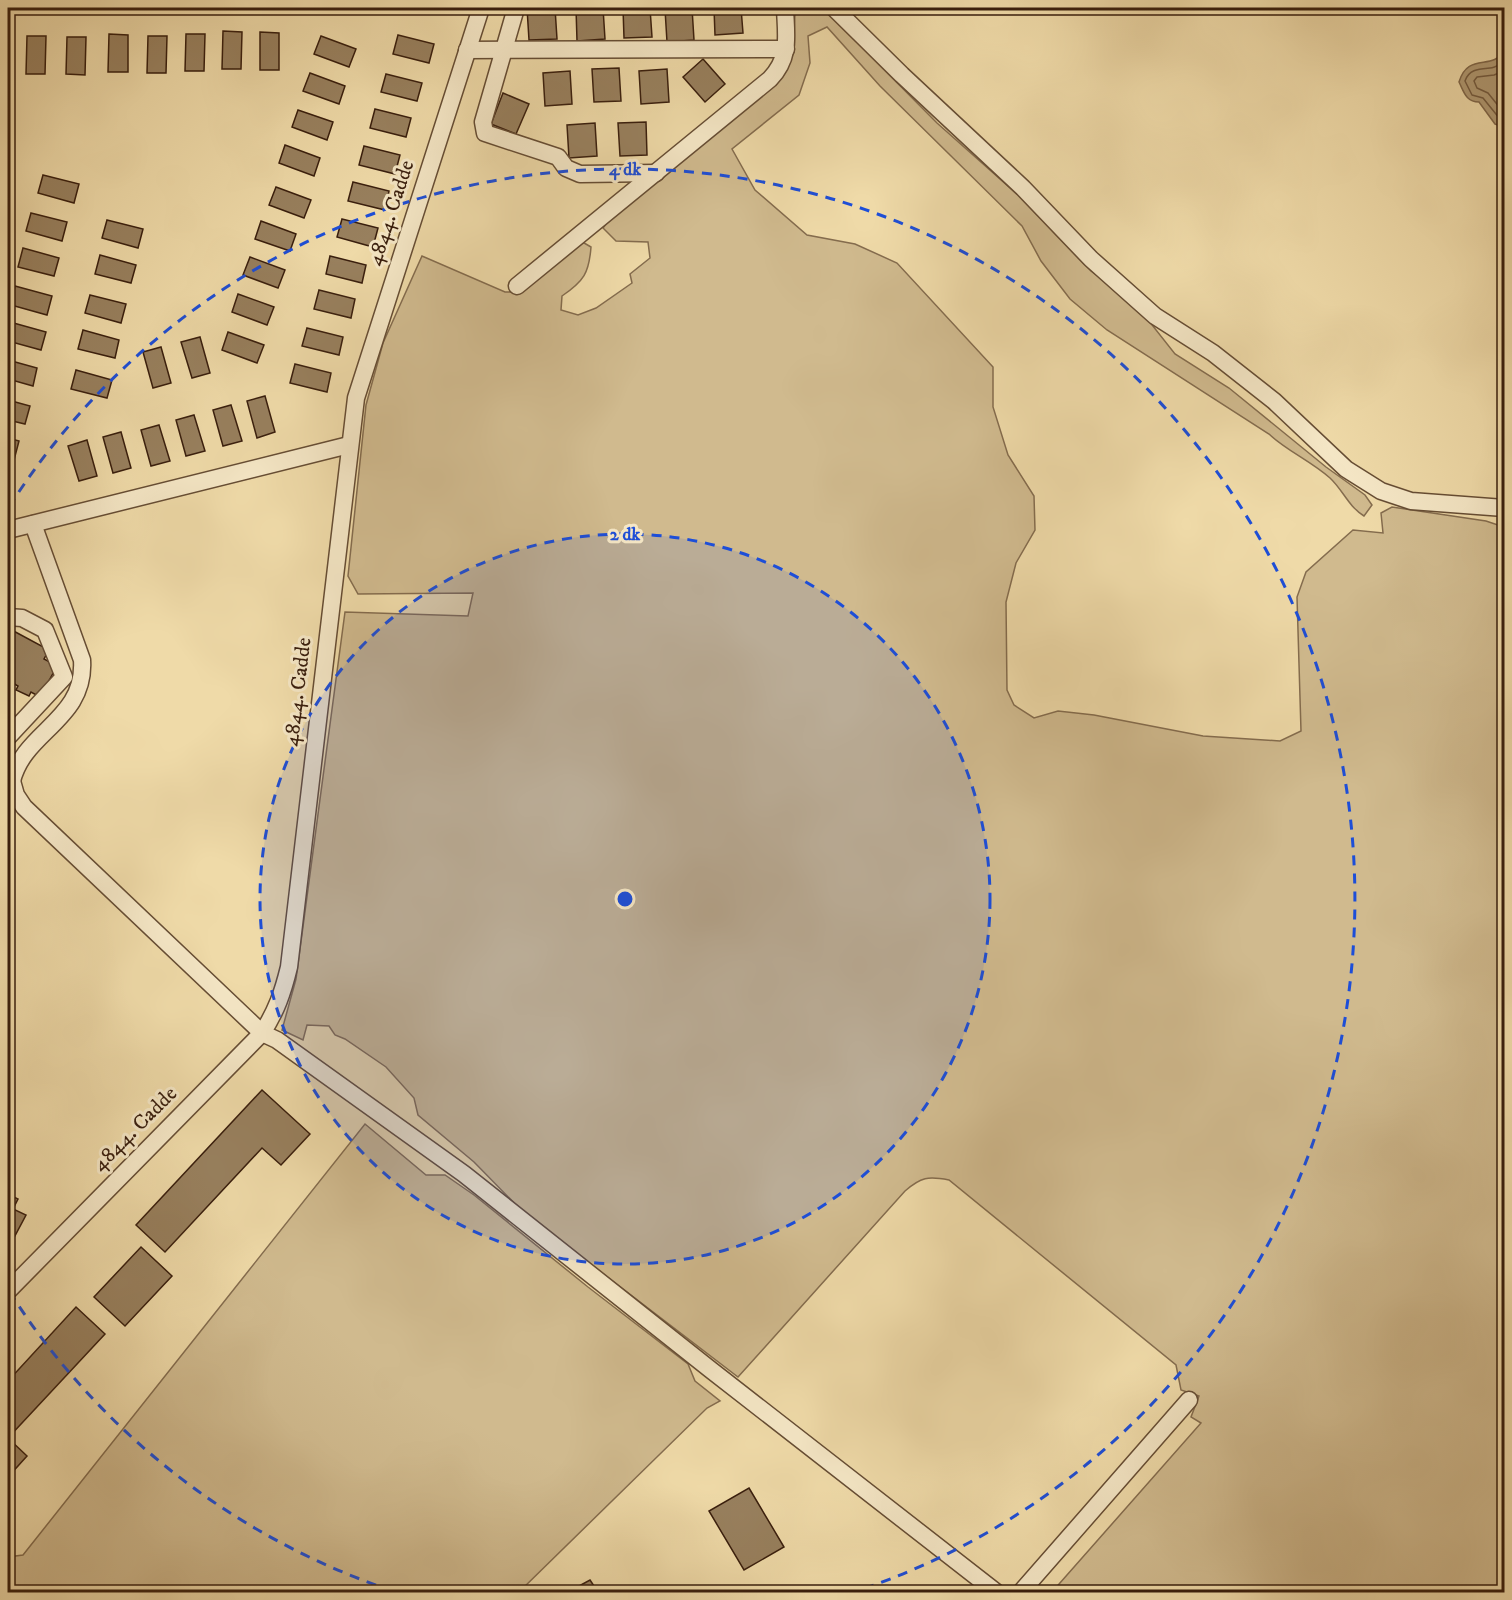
<svg xmlns="http://www.w3.org/2000/svg" width="1512" height="1600" font-family="'IM FELL DW Pica',serif">
<style>
.green{fill:#d0ba8e;stroke:#846c4e;stroke-width:1.5}
.water{fill:#b19a73;stroke:#81684a;stroke-width:1.5}
.lines{fill:none;stroke-linecap:round;stroke-linejoin:round}
.shore{stroke:#755c40;stroke-width:1.5}
.building{fill:#98805e;stroke:#391e0d;stroke-width:1.5}
.street-casing{stroke:#664d34;stroke-width:19}
.street{stroke:#f5e7c6;stroke-width:16}
.ring{fill:none;stroke:#1d4ed8;stroke-width:3;stroke-dasharray:10 8}
.labels{text-anchor:middle;dominant-baseline:central;stroke-width:6;stroke-linejoin:round;paint-order:stroke}
.street-label{font-size:21px;fill:#391e0d;stroke:#f5e7c6}
.centre{fill:#1d4ed8;stroke:#f5e7c6;stroke-width:3}
.ring-label{font-size:18px;text-anchor:middle;font-weight:bold;fill:#1d4ed8;stroke:#f5e7c6;stroke-width:6;stroke-linejoin:round;paint-order:stroke}
</style>
<rect width="100%" height="100%" fill="#efdaa8"/>
<filter id="stains"><feTurbulence type="fractalNoise" baseFrequency=".00333" numOctaves="4"/><feColorMatrix values="0 0 0 0 .2 0 0 0 0 .09 0 0 0 0 .02 0 0 0 .5 -.17"/></filter>
<radialGradient id="worn" r=".72"><stop offset=".6" stop-color="#630" stop-opacity="0"/><stop offset="1" stop-color="#630" stop-opacity=".3"/></radialGradient>
<g class="green">
<path d="M798,8h25l114,115 81,72 73,76 24,18 30,27 30,38 54,34 97,79 39,28 7,10 -8,11c-16,-10 -21,-26 -34,-38 -19,-17 -43,-27 -61,-44l-162,-104 -37,-31 -29,-38 -19,-35 -142,-140 -53,-59 -19,9 2,27 -11,32 -67,54 23,41 52,45 48,9 42,19 96,104v40l15,48 26,41 1,34 -19,33 -10,39 1,88 7,15 20,13 24,-7 36,4 109,21 77,5 21,-10 -4,-134 9,-25 47,-42 30,3 -2,-20 11,-6 94,14 18,6v1065h-452l149,-169 -10,-6 8,-21 -18,-6 -5,-25 -227,-185c-21,-4 -28,-3 -44,11l-167,186 -213,-163 -51,-52 -56,-47 -4,-17 -28,-31 -41,-28 -10,-4 -6,-9 -22,-1 -4,15 -21,-10 14,-51 49,-367 123,4 5,-23 -115,1 -10,-18 18,-171 17,-62 39,-87 83,36h16l58,-52 12,7c-2,26 -7,34 -29,49l-1,14 17,5 18,-7 36,-25 -2,-9 20,-16 -2,-16 -32,-1 -13,-13 9,-12 120,-95 52,-49 9,-18 2,-41z"/>
<path d="M365,1124l61,51h19l29,20 114,92 100,77 7,17 25,20 -13,7 -188,184h-511v-35l15,-2z"/>
</g>
<path class="water" d="M1504,51v87l-6,-13 -3,-1 -16,-22c-13,0 -15,-10 -20,-20 9,-30 33,-11 45,-31z"/>
<g class="lines">
<g class="shore">
<path d="M1504,62c-4,2 -9,6 -14,6 -11,1 -21,1 -25,13l7,14 11,3 21,26"/>
<path d="M1504,71l-10,4 -17,2 -3,4 3,7 11,5 16,20"/>
</g>
</g>
<g class="building">
<path d="M527,8h28l2,31 -28,1z"/>
<path d="M576,8h27l2,31 -28,2z"/>
<path d="M623,8h27l2,29 -28,1z"/>
<path d="M692,8l2,32 -27,2 -2,-33z"/>
<path d="M714,8h27l2,25 -28,2z"/>
<path d="M223,31l19,1 -1,37h-19z"/>
<path d="M260,32l19,1v37h-19z"/>
<path d="M109,34l19,1v37h-20z"/>
<path d="M186,34h19l-1,37h-19z"/>
<path d="M398,35l36,9 -5,19 -36,-9z"/>
<path d="M27,36h19l-1,38h-19z"/>
<path d="M148,36h19l-1,37h-19z"/>
<path d="M321,36l35,13 -7,18 -35,-13z"/>
<path d="M67,37h19l-1,38 -19,-1z"/>
<rect x="8" y="38" width="2" height="37"/>
<path d="M703,59l22,25 -20,18 -22,-25z"/>
<path d="M619,68l2,33 -27,1 -2,-33z"/>
<path d="M667,69l2,33 -28,2 -2,-33z"/>
<path d="M570,71l2,33 -27,2 -2,-33z"/>
<path d="M310,73l35,13 -6,18 -36,-13z"/>
<path d="M386,74l36,9 -5,18 -36,-9z"/>
<path d="M503,93l26,11 -13,30 -25,-10z"/>
<path d="M375,109l36,9 -5,19 -36,-9z"/>
<path d="M298,110l35,12 -6,18 -35,-13z"/>
<path d="M646,122l1,33 -27,1 -2,-33z"/>
<path d="M595,123l2,33 -28,2 -2,-33z"/>
<path d="M285,145l35,13 -6,18 -35,-13z"/>
<path d="M364,146l36,9 -5,19 -36,-9z"/>
<path d="M8,154l6,1 -6,37z"/>
<path d="M43,175l36,9 -5,19 -36,-10z"/>
<path d="M353,182l36,9 -4,19 -37,-9z"/>
<path d="M276,187l35,13 -7,18 -35,-13z"/>
<path d="M31,213l36,9 -5,19 -36,-10z"/>
<path d="M342,219l36,9 -5,19 -36,-10z"/>
<path d="M107,220l36,9 -5,19 -36,-10z"/>
<path d="M261,221l35,13 -6,17 -35,-12z"/>
<path d="M23,248l36,10 -5,18 -36,-9z"/>
<path d="M100,255l36,10 -5,18 -36,-9z"/>
<path d="M330,256l36,9 -4,18 -36,-9z"/>
<path d="M250,257l35,13 -7,18 -35,-13z"/>
<path d="M15,286l37,10 -5,19 -36,-10z"/>
<path d="M319,290l36,9 -4,19 -37,-9z"/>
<path d="M238,294l36,13 -7,18 -35,-13z"/>
<path d="M90,295l36,9 -5,19 -36,-10z"/>
<path d="M10,322l36,10 -5,18 -33,-9z"/>
<path d="M307,328l36,9 -4,18 -37,-9z"/>
<path d="M83,330l36,10 -4,18 -37,-9z"/>
<path d="M228,332l36,13 -7,18 -35,-13z"/>
<path d="M200,337l10,36 -18,5 -11,-36z"/>
<path d="M161,347l10,36 -18,5 -10,-36z"/>
<path d="M8,360l29,8 -4,18 -25,-7z"/>
<path d="M295,364l36,9 -4,19 -37,-9z"/>
<path d="M76,370l36,10 -5,18 -36,-9z"/>
<path d="M265,396l10,36 -18,6 -10,-37z"/>
<path d="M8,400l22,6 -5,18 -17,-4z"/>
<path d="M231,405l11,36 -19,5 -10,-36z"/>
<path d="M194,415l11,36 -19,5 -10,-36z"/>
<path d="M159,425l11,36 -19,5 -10,-36z"/>
<path d="M121,432l10,36 -18,5 -10,-36z"/>
<path d="M8,438l11,3 -5,19 -6,-2z"/>
<path d="M87,440l10,36 -18,5 -11,-35z"/>
<path d="M8,628l41,22 -5,9 13,7 -17,31 -9,-5 -2,4 -13,-6 2,-4 -10,-6z"/>
<path d="M262,1090l48,44 -29,31 -19,-17 -97,104 -29,-27z"/>
<path d="M8,1194l10,5 -5,10 13,6 -17,32z"/>
<path d="M141,1247l31,29 -47,50 -31,-29z"/>
<path d="M76,1307l29,27 -97,104 19,18 -19,21v-96z"/>
<path d="M749,1488l35,59 -40,23 -35,-59z"/>
<path d="M590,1580l8,12h-30z"/>
</g>
<g class="lines">
<g class="street-casing">
<g id="street">
<path d="M516,8l-33,114 2,11 73,24 8,11 14,6 76,-1"/>
<path d="M834,8l68,67 121,113 68,71 64,57 58,37 61,48 72,68 35,22 30,10 93,7"/>
<path d="M467,50l319,-1"/>
<path d="M517,286l253,-207c21,-22 16,-43 15,-71"/>
<path d="M8,530l341,-85"/>
<path d="M8,617l14,1 23,12 19,47 -56,60"/>
<path d="M8,780l4,1 4,14 8,12 238,226 15,7 187,134 247,196 285,222"/>
<path d="M12,781c12,-50 74,-61 70,-121l-49,-136"/>
<path d="M8,1291l254,-258c14,-21 21,-41 27,-66l67,-569 125,-390"/>
<path d="M1021,1592l168,-192"/>
</g>
</g>
<use href="#street" class="street"/>
</g>
<circle cx="625" cy="899" r="365" fill="#1d4ed8" fill-opacity=".12"/>
<g class="ring">
<circle cx="625" cy="899" r="365"/>
<path d="M393 1591A730 730 0 0 1 9 1291M9 507A730 730 0 1 1 857 1591"/>
</g>
<g class="labels">
<g class="street-label">
<text transform="translate(391 213) rotate(-72)">4844. Cadde</text>
<text transform="translate(298 692) rotate(-83)">4844. Cadde</text>
<text transform="translate(135 1129) rotate(-45)">4844. Cadde</text>
</g>
</g>
<circle cx="625" cy="899" r="9" class="centre"/>
<g class="ring-label">
<text x="625" y="175">4 dk</text>
<text x="625" y="540">2 dk</text>
</g>
<rect width="1512" height="1600" fill="none" stroke="#efdaa8" stroke-width="30"/>
<rect x="9" y="9" width="1494" height="1582" fill="none" stroke="#391e0d" stroke-width="3"/>
<rect x="15" y="15" width="1482" height="1570" fill="none" stroke="#391e0d" stroke-width="1.5"/>
<rect width="100%" height="100%" filter="url(#stains)"/>
<rect width="100%" height="100%" fill="url(#worn)"/>
</svg>
